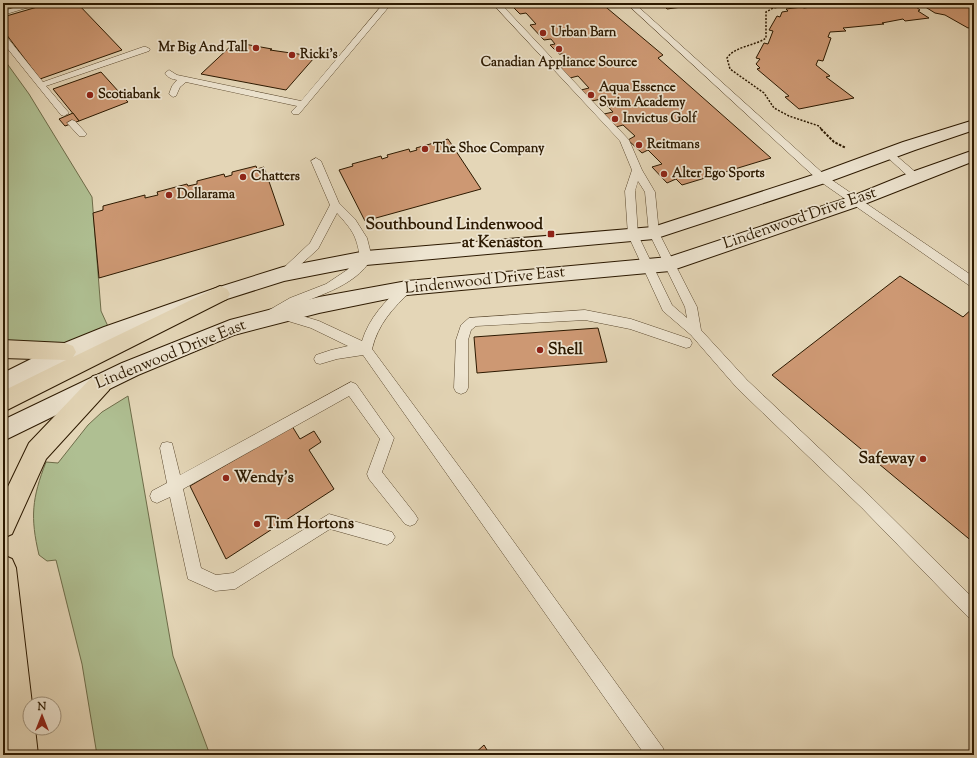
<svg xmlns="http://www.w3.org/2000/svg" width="977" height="758" font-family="'Sorts Mill Goudy',serif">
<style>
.green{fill:#afbf92;stroke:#6e6c49}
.building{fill:#cd9873;stroke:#2c1900}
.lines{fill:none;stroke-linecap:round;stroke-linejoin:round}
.lane-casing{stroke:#5a482e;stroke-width:1}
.secondary-casing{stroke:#2c1900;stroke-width:2}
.primary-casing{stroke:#2c1900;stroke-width:2}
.path-far1{stroke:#2c1900;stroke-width:1.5;stroke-dasharray:2 1.5;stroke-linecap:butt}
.path{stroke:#2c1900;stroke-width:2;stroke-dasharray:2.5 1.5;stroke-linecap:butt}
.lane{fill:#ede4d0;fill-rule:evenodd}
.secondary{fill:#ede4d0;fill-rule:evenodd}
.primary{fill:#e4d6b7;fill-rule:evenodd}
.poi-dot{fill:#8f2418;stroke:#ede4d0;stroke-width:1.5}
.labels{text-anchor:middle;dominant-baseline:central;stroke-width:3.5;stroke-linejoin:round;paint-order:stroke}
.far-poi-label{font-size:13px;font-weight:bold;fill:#2c1900;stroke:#ede4d0;text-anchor:start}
.street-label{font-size:16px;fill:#2c1900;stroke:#ede4d0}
.poi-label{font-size:16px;font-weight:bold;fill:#2c1900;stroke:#ede4d0;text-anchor:start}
</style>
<rect width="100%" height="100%" fill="#e4d6b7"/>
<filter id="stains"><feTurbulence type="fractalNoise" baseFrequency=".005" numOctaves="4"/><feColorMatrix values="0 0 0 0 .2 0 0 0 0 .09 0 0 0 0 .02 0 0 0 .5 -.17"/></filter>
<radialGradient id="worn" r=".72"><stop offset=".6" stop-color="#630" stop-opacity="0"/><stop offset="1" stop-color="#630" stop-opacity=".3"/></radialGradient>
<g class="green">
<path d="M3,58l26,36 63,103 9,114 10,22 -46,19 -62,-3z"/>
<path d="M128,396l45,260 37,99h-113l-15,-91 -26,-104 -9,1 -8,-6c-9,-38 -7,-57 7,-93l12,1 30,-38 14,-13z"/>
</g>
<g class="building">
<path d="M51,3h26l45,47 -82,29 -37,-49v-13z"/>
<path d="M516,3h85l62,52 -5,3 113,100 -89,27 -6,-6 -9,4 -15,-16 10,-3 -14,-14 -6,3 -14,-13 7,-4 -12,-11 -7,2 -12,-13 9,-2 -12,-13 -9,2 -11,-11 8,-2 -11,-12 -8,2 -10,-10 17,-4 -12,-10h-6l-9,-9 5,-1 -4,-5 -7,1 -14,-15 6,-1 -10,-11 -6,1 -8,-8 6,-1z"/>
<path d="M661,3h25l3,3 -22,3z"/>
<path d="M823,3h88l9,7 -2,1 11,7 -24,3 -2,-2 -21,4 2,1 -41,4 3,3 -16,1 -2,5 3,1 -8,23 -5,-1 -2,5 14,11 -4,1 28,21 -55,11 -14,-12 4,-1 -32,-27 3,-1 -4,-4 4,-5 -4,-1 8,-15 4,1 5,-13 -4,-1 8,-14 3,1 2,-5 6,-1 -2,-2 16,-2 2,1 20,-3z"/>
<path d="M919,3h55v24l-6,1 -23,-13 -10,-2z"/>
<path d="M233,44l10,2 1,-2 28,5 -2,1 35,5 -1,1 10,2 -28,32 -85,-16z"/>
<path d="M101,72l27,30 -49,19 -26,-32z"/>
<path d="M73,113l6,8 -14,5 -6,-7z"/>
<path d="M448,139l33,50 -116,32 -26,-51 14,-4 -1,-2 29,-8 1,3 6,-2 -1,-2 22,-6 1,3 7,-2 -1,-2z"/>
<path d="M256,166l1,3 7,-2 20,58 -185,53 -6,-65 10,-3v-4l42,-11v3l13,-3 -1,-3 30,-8 1,2 9,-2v-3l27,-7 1,3 7,-2v-3z"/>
<path d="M900,276l63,41 11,-10v236l-202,-168z"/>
<path d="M598,328l9,34 -130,11 -3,-36z"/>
<path d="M292,426l8,13 14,-8 7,11 -12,8 25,39 -108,70 -36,-73z"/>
<path d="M484,745l6,10h-17z"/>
</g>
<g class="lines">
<g class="lane-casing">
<g id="lane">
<path d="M31,3h12l-40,12v-4z"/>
<path d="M384,3h8l-93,111h-6l-2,-2 6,-6 -111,-24 -6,5 -4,9 -3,1 -4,-3 3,-8 5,-6c-5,-1 -9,-2 -12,-7l4,-3 8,5 124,26z"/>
<path d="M492,3h8l129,137 13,30 13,22 4,41 38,74 4,23 46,50 125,118 102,101v20l-6,-2 -106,-109 -125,-120 -46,-53 -28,-24 -35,-76 -3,-44 7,-21 -12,-29zM638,181l7,11 4,41 36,74 2,11 -15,-13 -34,-70 -3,-44z"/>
<path d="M626,3h8l192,173 148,101v10l-4,-1 -152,-106z"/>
<path d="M3,36h3l37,46 100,-35h3l4,2 -1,2 -103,35 23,27 -5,3 -3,-1 -58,-72z"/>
<path d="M72,120l3,1 10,11 2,2 -2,2h-6l-10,-11 -2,-2z"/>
<path d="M889,151l3,1 27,23 1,2 -1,2h-8l-25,-23 -2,-2z"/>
<path d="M316,158l5,3 18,42 16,16 12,19 5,20c-18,31 -58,37 -86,53l33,10 43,20c7,-23 23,-40 41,-56l4,-1 4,1 2,3 -2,3c-18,17 -33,33 -39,58l100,135 191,264 2,7h-20l-282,-400 -26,4 -17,5 -4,-1 -2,-4 2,-4 15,-5 17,-4 -37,-18 -33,-10 -1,-1 -9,4 -4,-2 -2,-3 2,-3 26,-15 36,-14 21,-14 13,-13c-4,-23 -8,-27 -23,-44l-19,36 -31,28 -4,1 -4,-1 -2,-3 33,-31 20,-38 -19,-44z"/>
<path d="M585,310l46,9 59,20 2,4 -2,4 -4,1 -56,-19 -45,-9 -109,6 -5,4 -3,10v48l-2,4 -5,2 -5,-2 -2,-4 2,-48 5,-15 8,-7z"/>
<path d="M351,382l5,2 38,54 -12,34 33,42 3,5 -3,5 -5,2 -5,-2 -36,-45 -2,-5 13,-35 -31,-43 -166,93 18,79 15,7 17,-2 96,-59 63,18 3,5 -3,5 -5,3 -57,-16 -95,60 -20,2 -27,-12 -18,-82 -13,6 -5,-2 -2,-5 2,-5 15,-8 -7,-35 2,-5 5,-1 5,1 8,32z"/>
</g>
</g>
<g class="secondary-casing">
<g id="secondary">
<path d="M974,120v10l-59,20 -87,32 -174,57 -288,26 -82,16 -57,18 -109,40 -45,19 -70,35v-20l54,-27 47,-19 109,-38 70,-22 83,-16 287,-24 163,-53 87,-32z"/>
<path d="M974,150v11l-112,44 -192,66 -263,24 -88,18 -85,22 -96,40 -135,66v-21l119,-57 108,-43 89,-23 88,-16 262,-24 181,-60 59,-24z"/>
</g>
</g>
<g class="primary-casing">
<g id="primary">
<path d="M220,286l7,3 3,5 -3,5 -224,113v-21l63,-31 -63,-2v-18l62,3 8,3 3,6 -3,5z"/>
<path d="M101,374l8,2 3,7 -3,7 -63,69 -34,75 -9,4v-41l26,-54 64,-67z"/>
<path d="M3,555l9,4 4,9 16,136h-2v24h5l3,27h-32l-3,-36z"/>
</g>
</g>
<path class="path-far1" d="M804,3l-31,5 -7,4v26c-11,8 -31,8 -39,20l3,11 34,24 10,15 15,8 30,10 3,4"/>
<path class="path" d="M821,129l13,13 12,6"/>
<use href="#lane" class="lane"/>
<use href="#secondary" class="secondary"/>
<use href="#primary" class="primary"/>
</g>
<g class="poi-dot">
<circle cx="543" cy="33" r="4"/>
<circle cx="256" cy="48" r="4"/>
<circle cx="559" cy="49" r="4"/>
<circle cx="292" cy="55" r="4"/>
<circle cx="90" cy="95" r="4"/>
<circle cx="591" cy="95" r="4"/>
<circle cx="615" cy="119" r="4"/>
<circle cx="639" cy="145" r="4"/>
<circle cx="425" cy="149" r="4"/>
<circle cx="664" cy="174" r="4"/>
<circle cx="243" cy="177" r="4"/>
<circle cx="169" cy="195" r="4"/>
<rect x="547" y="230" width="8" height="8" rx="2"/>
<circle cx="540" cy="350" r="4"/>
<circle cx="923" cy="459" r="4"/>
<circle cx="226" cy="478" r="4"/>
<circle cx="257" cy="524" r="4"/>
</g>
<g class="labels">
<g class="far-poi-label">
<text x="551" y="33">Urban Barn</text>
<text x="248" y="48" text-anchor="end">Mr Big And Tall</text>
<text x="300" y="55">Ricki's</text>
<text x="559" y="63" text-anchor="middle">Canadian Appliance Source</text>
<text x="599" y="88">Aqua Essence<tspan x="599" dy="15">Swim Academy</tspan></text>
<text x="98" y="95">Scotiabank</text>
<text x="623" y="119">Invictus Golf</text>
<text x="647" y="145">Reitmans</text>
<text x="433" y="149">The Shoe Company</text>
<text x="672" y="174">Alter Ego Sports</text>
<text x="251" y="177">Chatters</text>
<text x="177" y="195">Dollarama</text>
</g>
<g class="street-label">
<text transform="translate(800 219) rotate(-19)">Lindenwood Drive East</text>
<text transform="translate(485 281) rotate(-6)">Lindenwood Drive East</text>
<text transform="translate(171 355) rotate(-22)">Lindenwood Drive East</text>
</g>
<g class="poi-label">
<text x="543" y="225" text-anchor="end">Southbound Lindenwood<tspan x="543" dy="18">at Kenaston</tspan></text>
<text x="548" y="350">Shell</text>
<text x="915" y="459" text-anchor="end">Safeway</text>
<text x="234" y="478">Wendy's</text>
<text x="265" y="524">Tim Hortons</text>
</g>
</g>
<rect width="977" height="758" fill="none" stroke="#e4d6b7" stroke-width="16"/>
<rect x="4" y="4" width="969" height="750" fill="none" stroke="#2c1900" stroke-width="2"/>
<rect x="8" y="8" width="961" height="742" fill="none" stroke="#2c1900"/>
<g transform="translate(42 716)"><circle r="19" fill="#ede4d0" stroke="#a0937d"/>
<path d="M0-3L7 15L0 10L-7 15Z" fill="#8f2418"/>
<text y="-6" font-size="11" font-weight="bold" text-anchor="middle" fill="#2c1900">N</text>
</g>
<rect width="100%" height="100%" filter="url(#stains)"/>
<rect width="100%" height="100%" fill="url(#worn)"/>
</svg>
